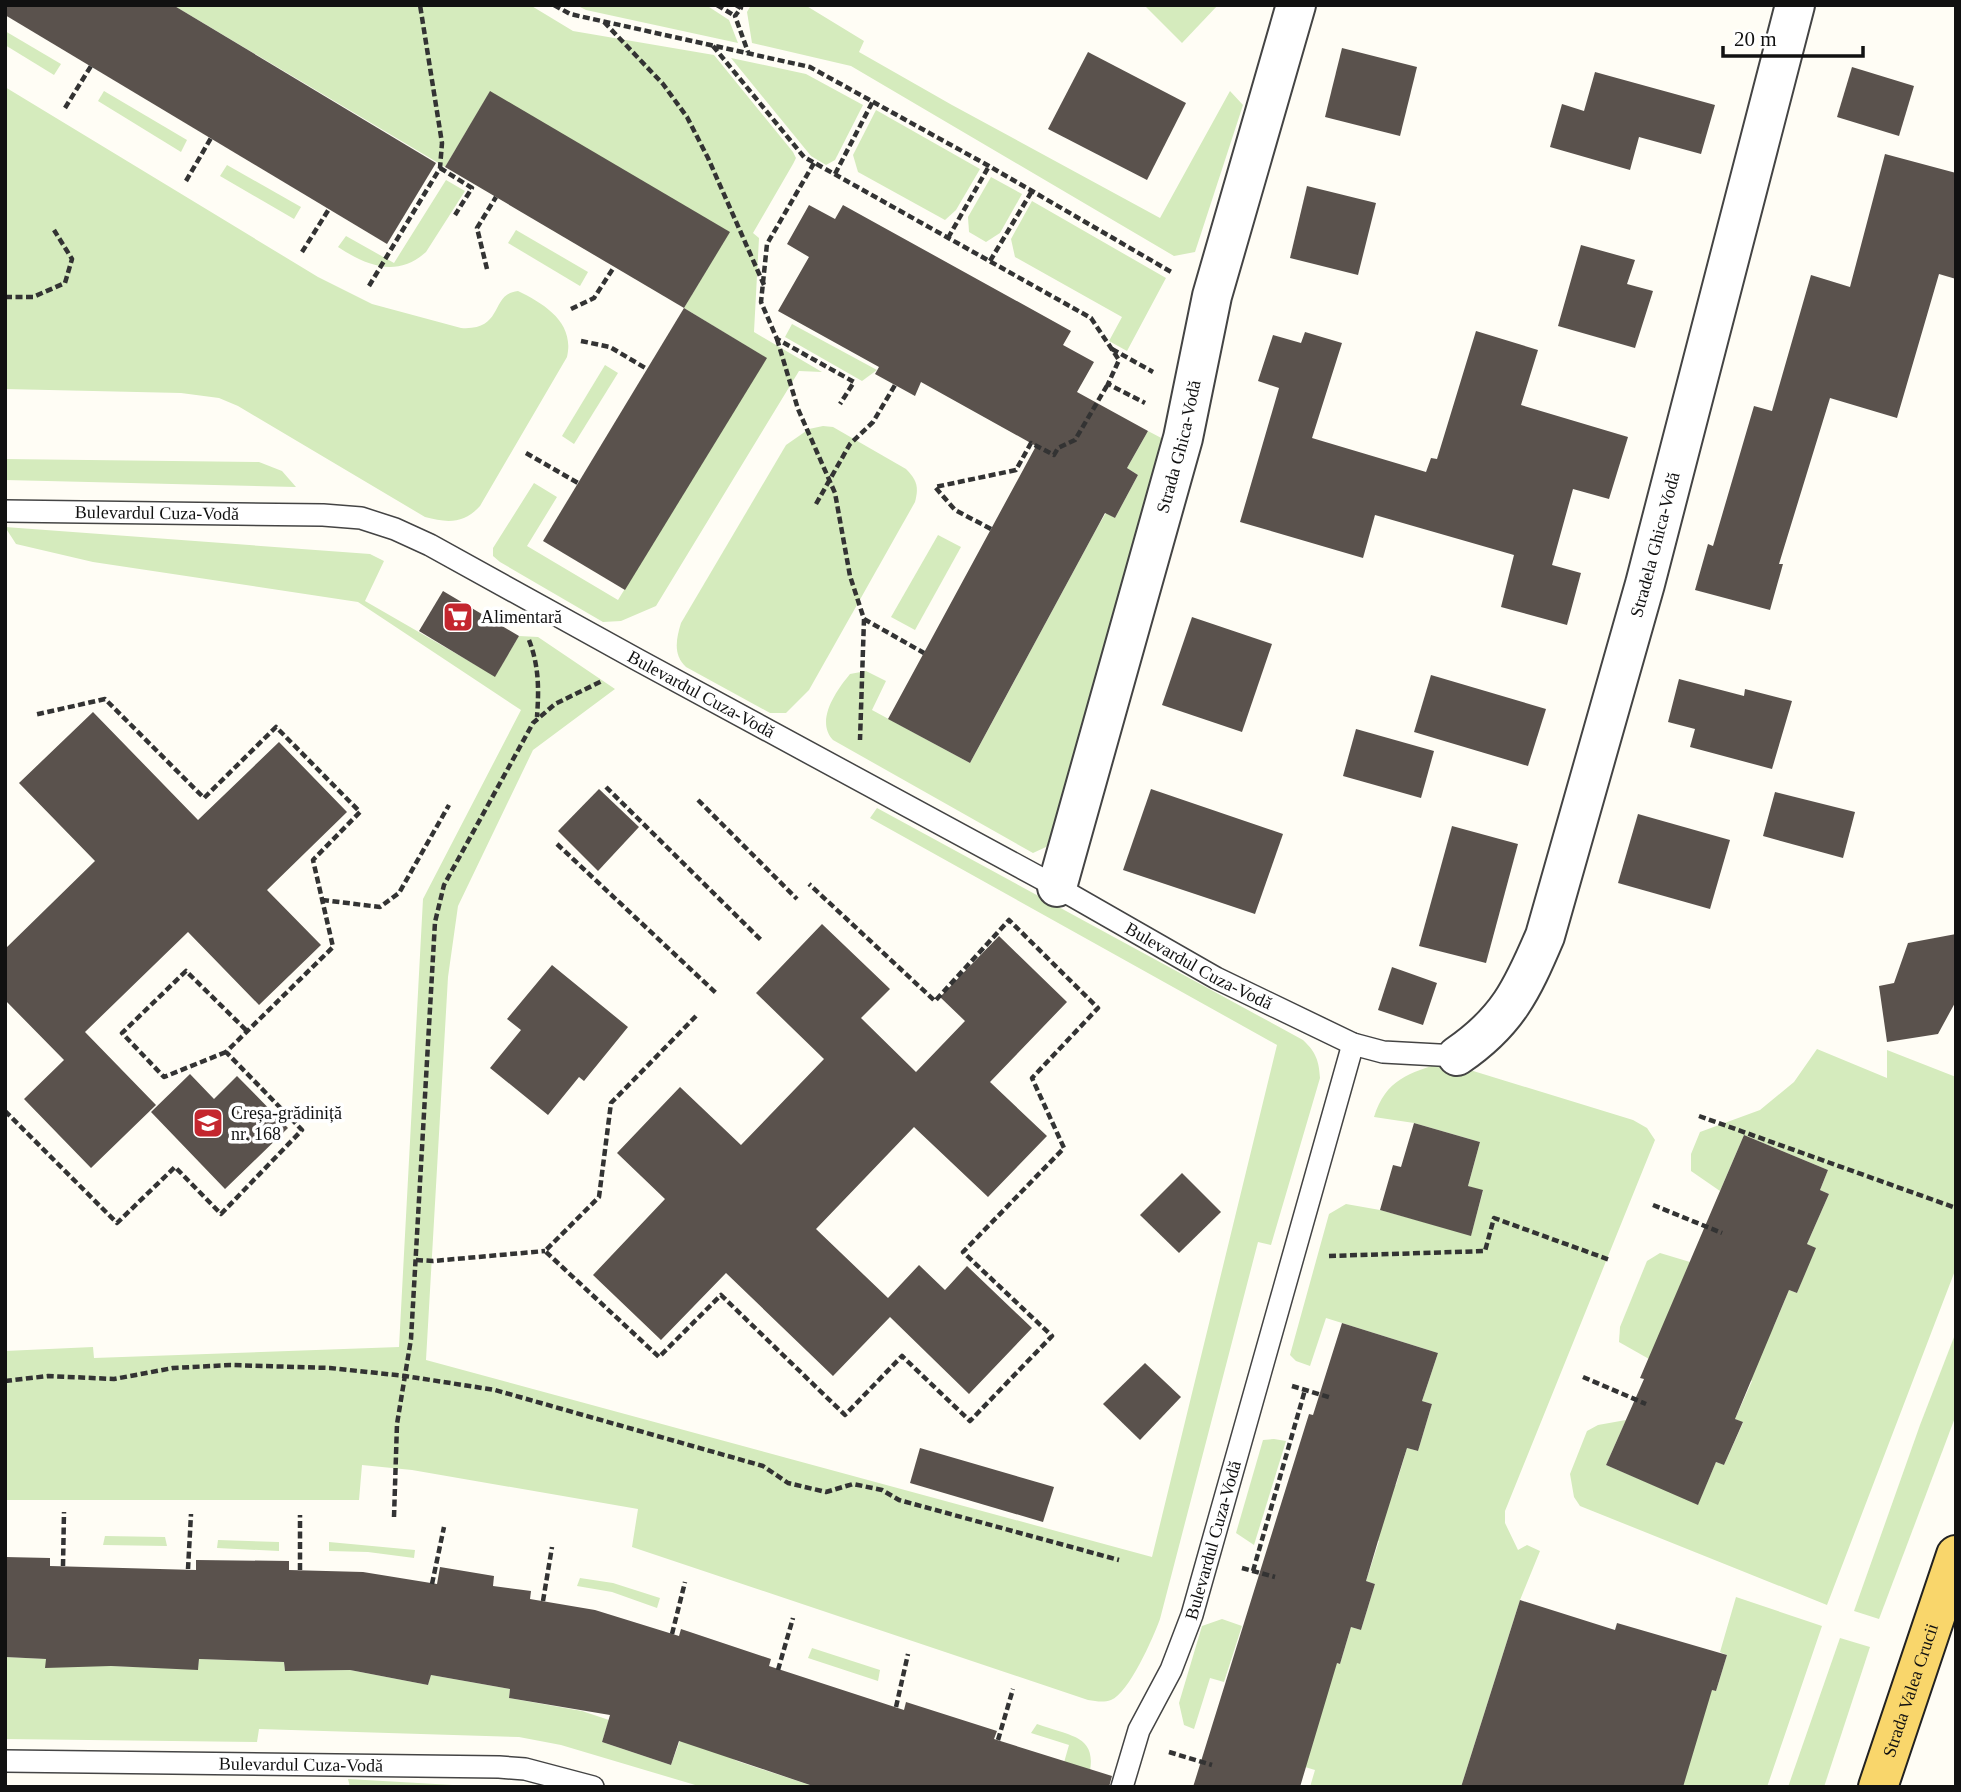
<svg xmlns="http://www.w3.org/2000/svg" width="1961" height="1792" font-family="'Times New Roman',serif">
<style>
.green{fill:#d5ebbd}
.building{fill:#5a524d}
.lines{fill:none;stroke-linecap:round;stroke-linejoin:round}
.lane-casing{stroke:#444;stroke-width:24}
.street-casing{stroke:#444;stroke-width:42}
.primary-casing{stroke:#222;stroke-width:42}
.path{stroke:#333;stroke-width:4.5;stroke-dasharray:7 3.5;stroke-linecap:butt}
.lane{stroke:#fff;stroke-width:21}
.street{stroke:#fff;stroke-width:38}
.primary{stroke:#f9d66b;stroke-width:38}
.labels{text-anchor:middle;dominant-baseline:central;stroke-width:7;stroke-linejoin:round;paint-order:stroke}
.street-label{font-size:18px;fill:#111;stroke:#fff}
.poi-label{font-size:18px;fill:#111;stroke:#fff;text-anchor:start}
</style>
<rect width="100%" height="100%" fill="#fffdf5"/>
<g class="green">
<path d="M173,5h357l43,26 141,24 79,97 3,6 -3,6 -40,69 6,5 -5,94 68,40 -23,-1 -143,235 -35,15 -18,1 -103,-60 -7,-6v-8l41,-65 23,14 -30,49 91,54 148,-242 -82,-50 45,-76 -239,-140 -45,75z"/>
<path d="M576,5h130l23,15 9,23 -152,-33z"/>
<path d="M751,5h54l59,36 -5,11 93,53 208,113 70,-127 13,14 -48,147 -21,4 -323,-190 -99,-23 -5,-31z"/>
<path d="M1144,5h74l-36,38z"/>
<path d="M5,31l56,33 -7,11 -49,-30z"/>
<path d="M731,58l75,16 57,31 -28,55 -9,5 -15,-9z"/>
<path d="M5,87l313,190 54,27 89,24c44,3 28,-34 57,-37 27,13 57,32 49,66l-87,149c-16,18 -33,17 -55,11l-187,-111 -19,-8 -38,-5 -176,-4z"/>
<path d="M104,91l83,49 -6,12 -83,-51z"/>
<path d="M876,110l104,59 -24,41 -11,10 -87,-48 -5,-17z"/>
<path d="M227,165l74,42 -7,12 -74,-43z"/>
<path d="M991,177l31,17 -22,39 -14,9 -17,-10 -1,-15z"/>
<path d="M446,180l19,11 -39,61c-29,26 -59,14 -88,-5l8,-11 48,27z"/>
<path d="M1032,201l134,77 -39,73 -18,-10 13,-24 -107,-60 -4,-18z"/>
<path d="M516,230l72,42 -8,14 -72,-43z"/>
<path d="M792,324l85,46 -15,11 -77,-44z"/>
<path d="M605,365l13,8 -44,71 -12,-8z"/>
<path d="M823,426l10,1 73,42c11,11 13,18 9,33l-106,188 -23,23h-16l-84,-46c-13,-12 -10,-28 -5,-44l105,-178 23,-16z"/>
<path d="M1148,431l19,10 -110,393 -11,13 -13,6 -200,-113c-18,-19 3,-49 17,-66l16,-3 20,10 -14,29 98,53 128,-237 8,-13 9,5 23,-43 -11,-7z"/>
<path d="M5,459l254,3 23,9 14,16 -291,-7z"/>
<path d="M5,527l365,27 14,7 -19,40 130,75 24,-40 19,1 77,52 -82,61 -75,156 -10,71 -22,383 726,197 125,-512 -407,-227 7,-10 426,232c13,12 16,21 17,38l-49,167 -13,-3 -98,377c-7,19 -31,74 -49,81 -8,3 -15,1 -23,0l-456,-153 6,-38 -226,-39 -50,-5 -3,35h-354v-149l88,-4 1,11 305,-11 24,-448 98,-189 -163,-108 -265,-40 -77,-18z"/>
<path d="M938,535l23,12 -46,83 -24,-13z"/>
<path d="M1817,1049l70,29v-28l69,27v191l-129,337 -247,-99 -6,-9 -4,-23 17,-43 11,-6 28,-5 -20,45 92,39 18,-42 8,3 19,-42 -8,-4 17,-38 -11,-5 33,-50 15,-36 8,3 18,-45 -8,-4 22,-50 -9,-4 8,-20 -84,-35 -24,56 -29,-20v-17l9,-22 60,-22 34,-28z"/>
<path d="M1444,1062l189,58 14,8 8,12 -150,371v12l13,27 9,-5 13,6 -20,49 -59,187h-151l5,-17 -10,-3 23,-107 12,4 11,-37 10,3 14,-46 -9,-3 13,-40 -12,-3 17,-56 12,3 11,-37 11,3 14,-47 -10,-3 16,-48 -112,-35 -16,48 -14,-5 -6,-6 39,-141 17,-10 34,6 91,25 12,-44 -15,-5 12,-44 -66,-19 -40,-6c12,-38 35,-44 70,-55z"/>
<path d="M1660,1253l30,9 -41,97 -30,-17 1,-15 27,-66z"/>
<path d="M1956,1332v83l-77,204 -25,-8 66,-186z"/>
<path d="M1274,1439l12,2 -32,104 -18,-12 27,-93z"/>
<path d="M105,1536l60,1 2,9 -64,-1z"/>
<path d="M218,1540l61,2v9l-62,-3z"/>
<path d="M329,1542l86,8 -1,8 -46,-6 -39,-1z"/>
<path d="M580,1578l33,5 47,15 -3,10 -45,-16 -35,-6z"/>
<path d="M1736,1597l86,29 -55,161h-84l3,-104 30,8 11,-36 -7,-3z"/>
<path d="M1222,1619l20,7 -18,56 -14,-4 -16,51 -10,-4 -5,-22 23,-77z"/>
<path d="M1840,1638l30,9 -46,140h-36z"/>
<path d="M812,1648l68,22 -2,11 -70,-23z"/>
<path d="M5,1657l41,2 65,7 87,3 1,-10 85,3 1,9 65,-1 78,15 3,-10 79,14 -1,9 73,13 27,9 -7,22 69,23 12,-33 54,29 79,26h-114l-141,-42 -42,-8 -260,-8 -2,13 -252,-3z"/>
<path d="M1037,1724c40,14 65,12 49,63h-29l12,-42 -38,-12z"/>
<path d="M348,1779l140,8h-138z"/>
</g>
<g class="building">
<path d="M5,5h168l263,158 -49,81 -382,-229z"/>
<path d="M1342,48l75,19 -17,69 -75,-19z"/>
<path d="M1088,52l98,51 -39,77 -99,-51z"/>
<path d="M1852,67l62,19 -15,50 -62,-19z"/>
<path d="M1595,72l120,33 -14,49 -62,-17 -9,33 -80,-23 12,-43 22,7z"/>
<path d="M490,91l240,141 -46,76 -239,-141z"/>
<path d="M1885,154l71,19v106l-17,-5 -42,144 -67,-20 -51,166h4l-13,46 -75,-20 13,-46 5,2 41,-140 18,5 39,-136 39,12z"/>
<path d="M1307,186l69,17 -18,72 -68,-17z"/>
<path d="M809,205l26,14 8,-14 228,126 -8,14 31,17 -17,30 71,39 -21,37 11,7 -23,43 -10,-5 -135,250 -82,-44 148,-273 -115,-64 -6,14 -40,-22 4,-7 -101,-56 31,-54 -22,-13z"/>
<path d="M1581,245l54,15 -8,24 26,7 -18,57 -77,-22z"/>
<path d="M684,308l83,50 -142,232 -82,-49z"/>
<path d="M1476,331l62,19 -17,55 107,32 -19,62 -36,-10 -21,76 29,8 -14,52 -66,-18 13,-52 -139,-40 -12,43 -123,-36 39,-134 -21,-7 15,-46 28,8 4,-11 37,11 -30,95 114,34 5,-14 6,1z"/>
<path d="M443,591l76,45 -24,41 -76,-46z"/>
<path d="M1192,617l80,27 -30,88 -80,-27z"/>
<path d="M1431,675l115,34 -18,57 -114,-34z"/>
<path d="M1679,679l65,17 1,-7 47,12 -20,68 -82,-22 5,-18 -27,-7z"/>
<path d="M93,712l105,108 81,-78 68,70 -80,78 54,55 -62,60 -71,-73 -103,100 71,73 -65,63 -67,-69 40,-39 -59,-60v-51l90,-88 -76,-78z"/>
<path d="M1356,729l78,22 -13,47 -78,-22z"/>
<path d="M599,789l40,38 -41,44 -40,-40z"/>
<path d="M1151,789l132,45 -28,80 -132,-44z"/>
<path d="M1775,792l80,20 -12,46 -80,-22z"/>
<path d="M1638,814l92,26 -20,69 -92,-26z"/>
<path d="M1452,826l66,18 -32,119 -67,-17z"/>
<path d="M822,924l68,65 -29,29 55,54 49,-51 -25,-24 59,-61 68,66 -77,80 57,54 -59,61 -74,-70 -98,102 72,69 31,-33 26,25 22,-24 65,62 -63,66 -79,-77 -57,59 -107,-103 -65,67 -68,-65 72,-76 -48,-46 63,-66 61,58 83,-86 -68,-66z"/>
<path d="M1956,934v67l-18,33 -51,8 -8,-56 15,-3 14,-40z"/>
<path d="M552,965l76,62 -44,54 -5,-4 -31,38 -58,-47 31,-38 -14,-11z"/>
<path d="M1392,967l45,16 -14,42 -45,-15z"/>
<path d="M190,1074l24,25 23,-23 51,52 -63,61 -74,-77z"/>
<path d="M1414,1123l66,19 -12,44 15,4 -12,46 -91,-26 13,-45 8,2z"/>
<path d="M1744,1135l84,35 -8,20 9,4 -22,50 9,4 -19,45 -8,-3 -54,129 8,3 -19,43 -8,-3 -18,43 -92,-40 38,-86 -4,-1z"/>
<path d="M1182,1173l39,39 -42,41 -39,-38z"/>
<path d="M1342,1323l96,30 -16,48 10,3 -14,47 -11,-3 -29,93 -12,40 9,3 -14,46 -10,-3 -11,37 -3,-1 -37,124h-107l116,-373 4,1z"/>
<path d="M1145,1363l36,34 -41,43 -37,-36z"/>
<path d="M920,1448l134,39 -11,35 -133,-39z"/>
<path d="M5,1557l45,1v8l146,4v-10l93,1v9l74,2 74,12 3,-17 54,9 -1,10 38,5 -1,8 65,11 84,26 2,-7 90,30 -2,7 135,44 2,-8 91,29 -3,8 118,37 -3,11h-293l-137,-46 -8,24 -69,-23 8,-27 -101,-17 1,-9 -79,-14 -3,10 -78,-15 -65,1 -1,-9 -85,-3 -1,11 -87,-4 -66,2 1,-9 -41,-2z"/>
<path d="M1520,1600l95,30 2,-7 110,32 -11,36 -4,-1 -29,97h-222z"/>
</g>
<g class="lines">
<g class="lane-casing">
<g id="lane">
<path id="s1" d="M5,511l318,4 38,3 34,11 35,16 208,115 419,227 159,91 137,66 30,8 74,4"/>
<path id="s2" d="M5,1761l494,6 26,2 68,18"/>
<path id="s3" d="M1122,1787l17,-57 32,-60 21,-55 161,-571"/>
</g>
</g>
<g class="street-casing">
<g id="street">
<path id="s4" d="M1057,887l126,-449 29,-142 84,-291"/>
<path id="s5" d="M1457,1056c50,-34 65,-66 88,-120l100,-352 150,-579"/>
</g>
</g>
<g class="primary-casing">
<g id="primary">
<path id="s6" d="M1878,1787l78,-232"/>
</g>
</g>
<g class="path">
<path d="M554,5l16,9 240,53 179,99 184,107"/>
<path d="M717,5l18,11"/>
<path d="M736,5l5,3 -6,8 13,36"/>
<path d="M604,22l59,62 24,33 21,41 56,127"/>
<path d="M713,46l91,111 287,161 28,42 -11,24 37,19"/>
<path d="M65,108l26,-42"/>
<path d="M814,163l-47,81 -6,58 16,37 77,43 -14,22"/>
<path d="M440,168l32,20 -17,27"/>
<path d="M835,174l38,-73"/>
<path d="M186,181l25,-43"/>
<path d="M948,238l41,-72"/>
<path d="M302,252l27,-43"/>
<path d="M990,261l42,-70"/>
<path d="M487,269l-10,-41 19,-31"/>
<path d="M369,286l71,-118 2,-25 -22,-138"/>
<path d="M5,297h28l32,-14 7,-24 -18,-29"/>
<path d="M571,309l23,-11 20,-31"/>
<path d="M777,339l21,70 37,84 15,83 14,43 -4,121"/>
<path d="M581,341l29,6 37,22"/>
<path d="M1112,349l41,23"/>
<path d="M526,453l52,30"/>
<path d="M816,504l34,-60 23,-22 22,-37"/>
<path d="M991,529l-36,-19 -20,-23 81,-17 15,-27 23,12 4,-7 17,-8 33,-56"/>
<path d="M864,619l60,34"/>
<path d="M529,640c10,26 10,49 8,77"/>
<path d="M606,787l155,153"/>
<path d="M698,800l99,99"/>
<path d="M557,844l159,149"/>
<path d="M322,900l58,7 19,-14 50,-88"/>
<path d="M696,1016l-85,87 -12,94 -54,54 114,106 62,-62 124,120 57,-59 68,65 82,-85 -89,-84 101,-104 -32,-70 66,-70 -89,-88 -74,81 -126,-117"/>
<path d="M226,1052l-62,25 -42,-44 64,-62 61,60"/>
<path d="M5,1111l112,112 58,-56 46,47 81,-84 -76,-78 107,-105 -20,-87 47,-48 -84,-85 -72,71 -99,-99 -71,16"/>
<path d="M1699,1116l257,92"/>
<path d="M1653,1205l69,28"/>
<path d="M1329,1256l156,-5 9,-33 116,42"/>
<path d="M416,1260l17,1 112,-10"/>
<path d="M1583,1377l63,27"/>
<path d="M5,1381l43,-5 66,3 59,-11 58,-3 99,3 75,8 90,14 268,76 25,17 38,9 27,-8 29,6 17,10 220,60"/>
<path d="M1292,1386l40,12"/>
<path d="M394,1517l3,-93 14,-85 24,-417 9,-37 89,-162 22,-19 47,-23"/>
<path d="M63,1566l1,-54"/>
<path d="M1242,1568l33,9"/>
<path d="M188,1569l3,-55"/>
<path d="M300,1570v-55"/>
<path d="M1253,1571l52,-181"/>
<path d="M432,1584l12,-57"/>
<path d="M543,1601l9,-54"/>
<path d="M672,1634l13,-52"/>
<path d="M778,1670l15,-52"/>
<path d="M896,1707l12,-53"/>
<path d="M998,1740l15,-51"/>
<path d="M1169,1752l43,13"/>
</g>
<use href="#lane" class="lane"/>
<use href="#street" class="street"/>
<use href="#primary" class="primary"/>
</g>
<defs>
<g id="supermarket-square" transform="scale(1.575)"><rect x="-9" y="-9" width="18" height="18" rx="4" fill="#c4262e" stroke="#fff"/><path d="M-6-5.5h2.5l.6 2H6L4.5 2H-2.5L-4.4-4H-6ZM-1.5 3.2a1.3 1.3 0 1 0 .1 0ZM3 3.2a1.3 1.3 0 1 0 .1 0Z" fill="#fff"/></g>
<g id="school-square" transform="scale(1.575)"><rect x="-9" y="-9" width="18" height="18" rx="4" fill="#c4262e" stroke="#fff"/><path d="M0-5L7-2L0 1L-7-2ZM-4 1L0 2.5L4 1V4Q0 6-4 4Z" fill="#fff"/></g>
</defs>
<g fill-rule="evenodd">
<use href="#supermarket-square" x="458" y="617"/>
<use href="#school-square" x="208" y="1123"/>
</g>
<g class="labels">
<g class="street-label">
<text stroke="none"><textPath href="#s4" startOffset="457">Strada Ghica-Vodă</textPath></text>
<text stroke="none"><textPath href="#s1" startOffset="152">Bulevardul Cuza-Vodă</textPath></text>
<text stroke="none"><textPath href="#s5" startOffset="558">Stradela Ghica-Vodă</textPath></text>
<text stroke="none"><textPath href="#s1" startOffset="740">Bulevardul Cuza-Vodă</textPath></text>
<text stroke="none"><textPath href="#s1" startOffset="1307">Bulevardul Cuza-Vodă</textPath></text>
<text stroke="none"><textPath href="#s3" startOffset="264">Bulevardul Cuza-Vodă</textPath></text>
<text stroke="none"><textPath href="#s6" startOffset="102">Strada Valea Crucii</textPath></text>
<text stroke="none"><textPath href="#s2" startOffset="296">Bulevardul Cuza-Vodă</textPath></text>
</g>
<g class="poi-label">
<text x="481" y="617">Alimentară</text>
<text x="231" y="1113">Creșa-grădiniță<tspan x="231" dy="21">nr. 168</tspan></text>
</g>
</g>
<rect width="1961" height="1792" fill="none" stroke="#111111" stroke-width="14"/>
<path d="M1723 46v10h140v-10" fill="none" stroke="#111111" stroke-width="3.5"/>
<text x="1734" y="46" font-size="21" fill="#111111" stroke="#ffffff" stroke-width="5" paint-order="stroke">20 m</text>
</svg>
